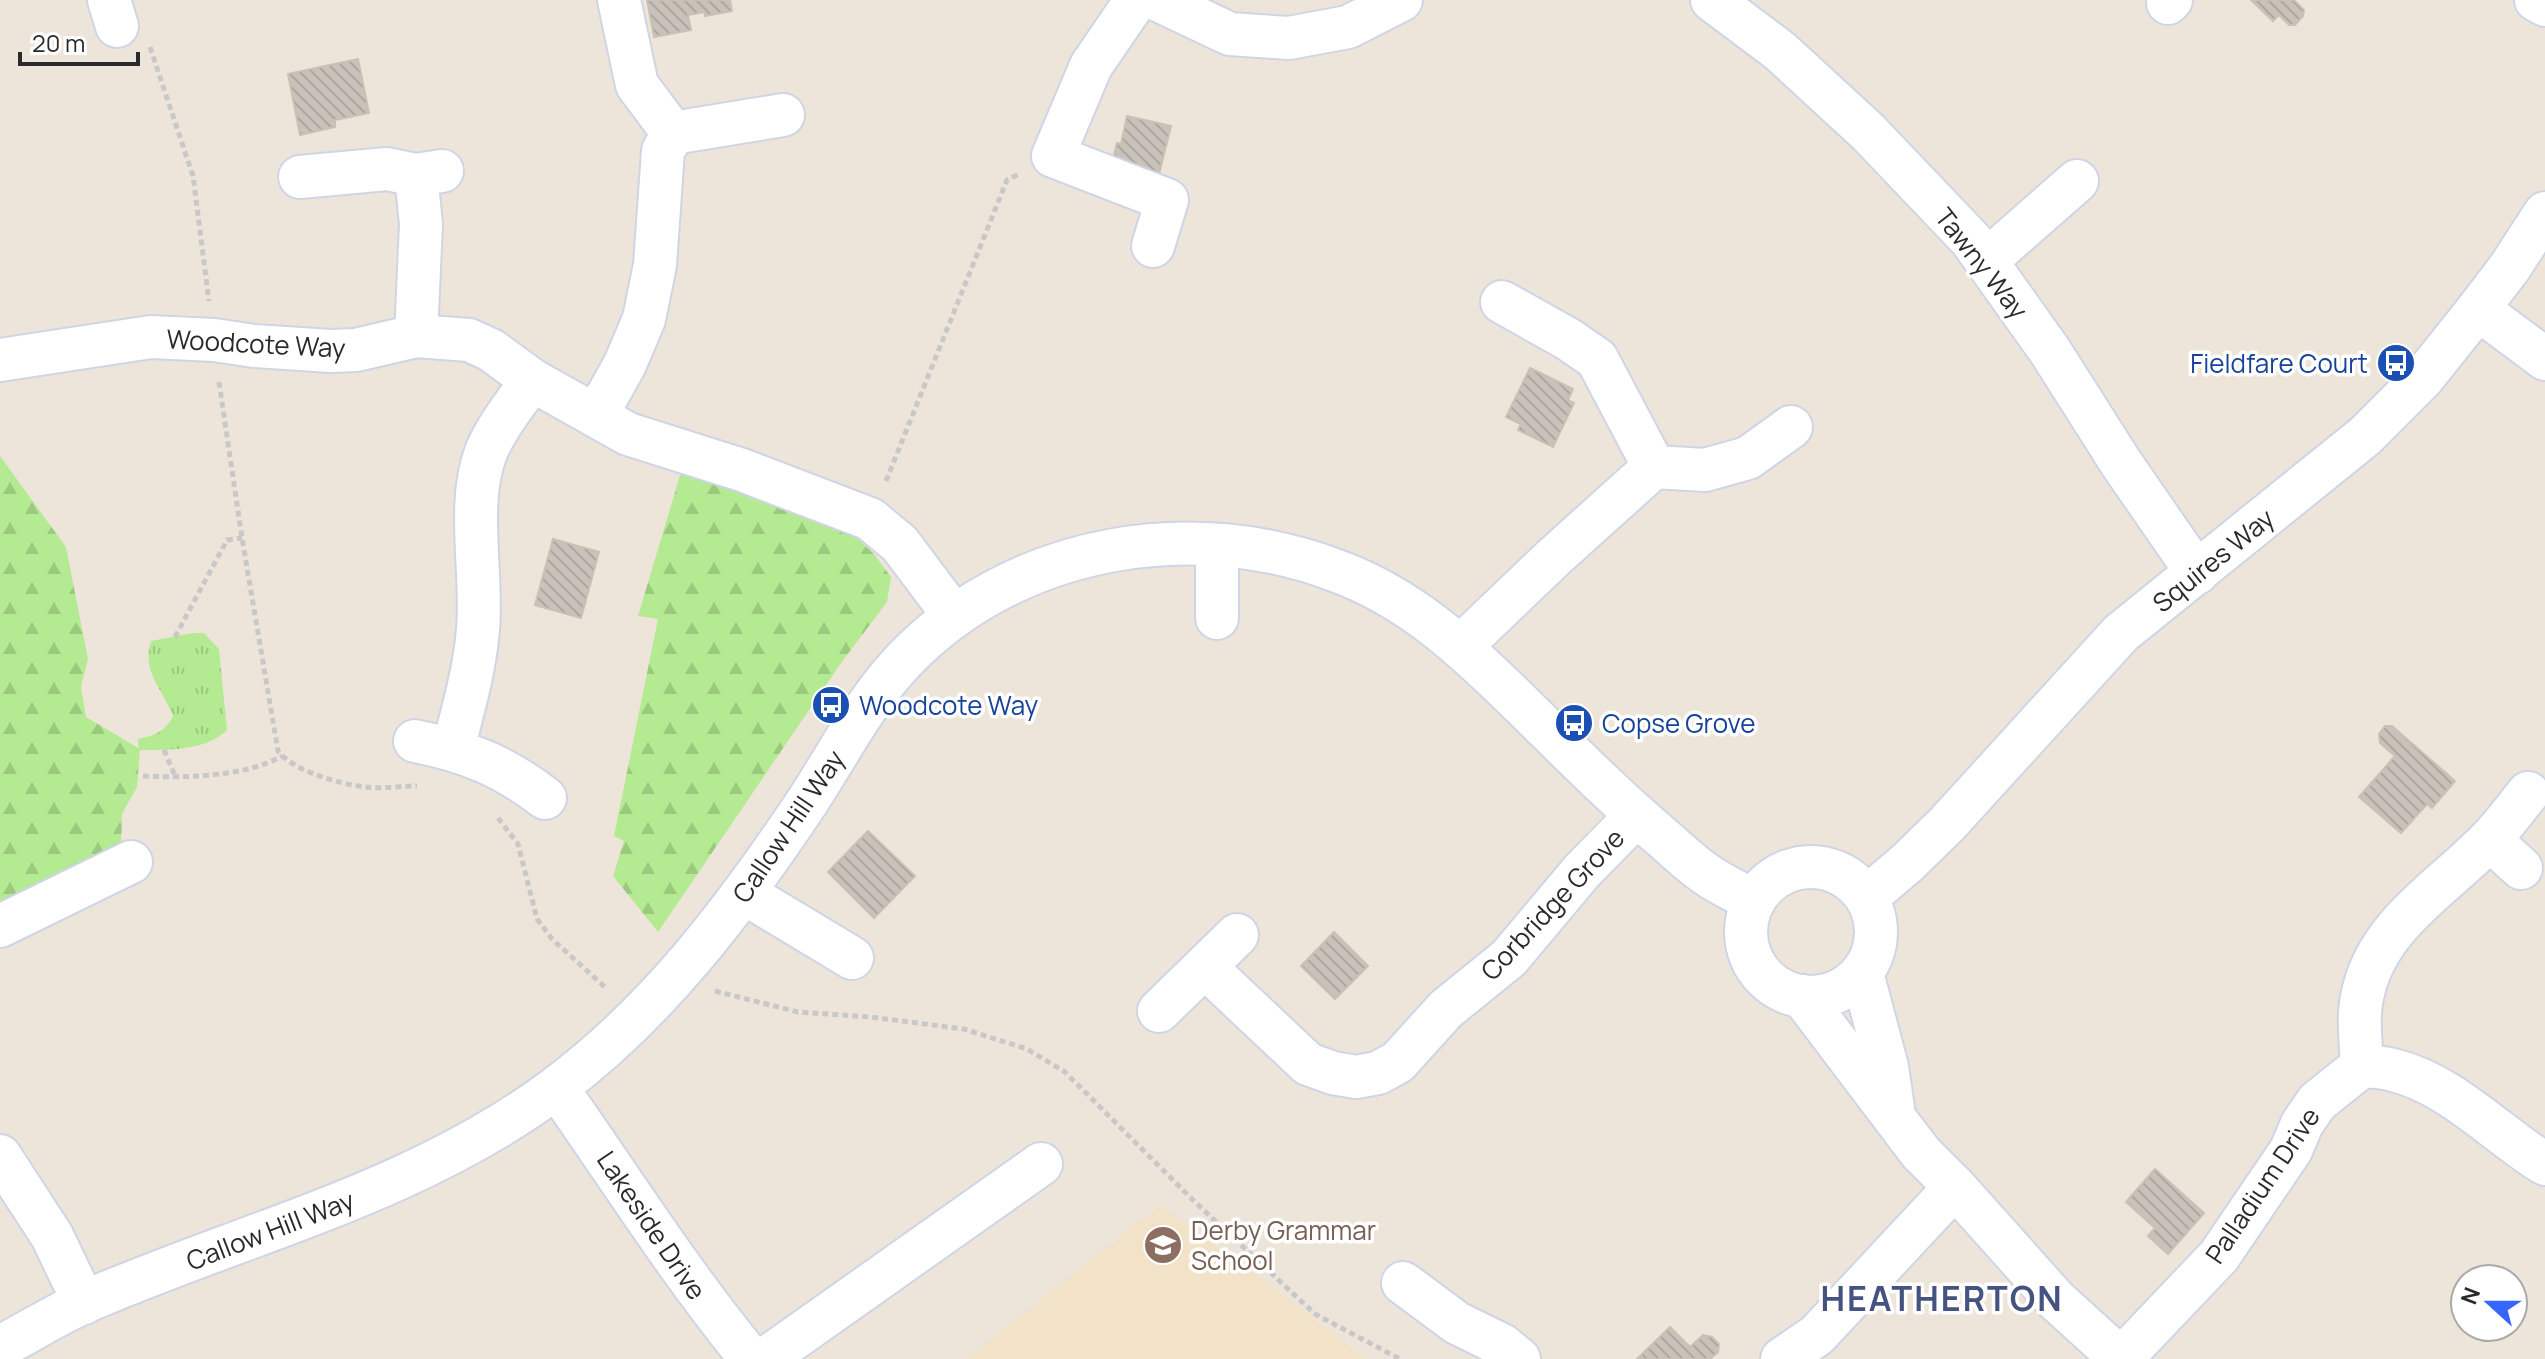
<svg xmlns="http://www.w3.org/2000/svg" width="2545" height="1359" font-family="Manrope,sans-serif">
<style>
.education{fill:#f1e2c8}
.forest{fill:url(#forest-firs)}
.park{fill:url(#park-tufts)}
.building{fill:url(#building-back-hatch);stroke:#c9c1b4;stroke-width:2}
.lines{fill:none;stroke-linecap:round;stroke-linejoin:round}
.minor-casing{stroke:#cfd5e5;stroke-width:46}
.path{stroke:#c8c8c8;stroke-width:5;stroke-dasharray:6 4;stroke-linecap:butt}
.minor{stroke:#fff;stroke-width:42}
.labels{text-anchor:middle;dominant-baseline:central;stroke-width:7;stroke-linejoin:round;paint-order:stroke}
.street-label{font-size:26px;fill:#2a2a2a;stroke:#fff}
.transit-label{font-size:26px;fill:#164399;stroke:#fff;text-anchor:start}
.education-label{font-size:26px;fill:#785e54;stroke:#fff;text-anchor:start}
.district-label{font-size:34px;font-weight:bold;letter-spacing:2px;fill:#455380;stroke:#fff}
</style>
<defs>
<pattern id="forest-firs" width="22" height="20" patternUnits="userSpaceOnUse" patternTransform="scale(2)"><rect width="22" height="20" fill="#b4ea91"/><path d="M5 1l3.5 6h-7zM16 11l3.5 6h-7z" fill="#9bc97d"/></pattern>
<pattern id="park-tufts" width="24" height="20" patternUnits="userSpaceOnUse" patternTransform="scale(2)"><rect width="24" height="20" fill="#b4ea91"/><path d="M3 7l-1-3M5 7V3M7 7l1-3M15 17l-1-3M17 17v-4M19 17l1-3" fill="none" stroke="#9bc97d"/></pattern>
<pattern id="building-back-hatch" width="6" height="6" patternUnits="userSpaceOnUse" patternTransform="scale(2)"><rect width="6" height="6" fill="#c9c2ba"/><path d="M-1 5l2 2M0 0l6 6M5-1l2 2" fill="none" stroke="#ada7a0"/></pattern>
</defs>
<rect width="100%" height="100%" fill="#eee5da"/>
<path class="education" d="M1160,1205l110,80 97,74h-400z"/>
<g class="forest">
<path d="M0,456l66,91 22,112 -7,28 5,30 54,32 -3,38 -15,27 -1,34 -38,22 -83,31z"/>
<path d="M682,469l163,57 29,28 17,23 -4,25 -46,61 -183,269 -45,-56 11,-35 -10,-5 44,-217 -20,-3z"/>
</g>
<path class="park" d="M193,633h11l15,16 8,81c-21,21 -59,20 -88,20l-1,-11c16,-3 28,-8 35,-23 -10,-27 -32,-44 -22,-75z"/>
<g class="building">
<path d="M647,0h83l2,11 -27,5v-4l-17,3 3,15 -37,7z"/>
<path d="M2251,0h43l10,10 -1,6 -8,9h-6l-10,-10 -6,6z"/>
<path d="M358,59l11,54 -34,7v7l-35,8 -12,-61z"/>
<path d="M1127,116l44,10 -13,52 -47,-11 6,-24 4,1z"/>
<path d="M1530,368l43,21 -5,11 6,3 -21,44 -35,-17 3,-6 -15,-7z"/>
<path d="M553,539l46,13 -18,66 -46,-13z"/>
<path d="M2385,726h7l63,55 -23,27 -5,-4 -26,29 -42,-36 36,-41 -15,-13 -1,-9z"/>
<path d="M868,831l47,45 -41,42 -46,-46z"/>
<path d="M1334,932l34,34 -33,33 -34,-33z"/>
<path d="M2155,1169l49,44 -36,41 -20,-18 7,-8 -29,-26z"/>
<path d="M1670,1327l20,20 13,-12 9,2 7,7 -1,8 -8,7h-73z"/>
</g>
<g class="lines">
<g class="minor-casing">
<g id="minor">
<path d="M109,0l8,26"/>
<path d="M1136,0l-45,66 -38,90 114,44 -14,46"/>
<path d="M1158,0l72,34 59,4 59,-11 53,-27"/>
<path d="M1712,0l68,51 88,81 103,108 79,111 71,112 76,110"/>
<path d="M2536,0l9,5"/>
<path d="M2168,3l3,-3"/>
<path d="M673,133l110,-18"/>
<path d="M300,177l87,-8 29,6"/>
<path d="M1986,261l91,-80"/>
<path d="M2478,309l67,50"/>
<path d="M416,336l5,-112 -5,-49 26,-4"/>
<path d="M0,360l151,-23 63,3 40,6 77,5 25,-1 60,-14 53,4 22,10 41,30 96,54 114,36 128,49 30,25 54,72"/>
<path d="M596,416l29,-52 19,-45 11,-54 8,-114 10,-18 -36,-48 -18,-85"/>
<path d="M1654,467l51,3 43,-12 43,-31"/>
<path d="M1217,545v73"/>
<path d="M1461,646l92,-88 101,-91 -57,-108 -29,-20 -66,-37"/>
<path d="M415,741c51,10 89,25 130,57"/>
<path d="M453,749c10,-39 22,-80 25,-120 5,-55 -12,-125 8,-177 11,-26 30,-49 46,-72"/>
<path d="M2490,840l31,28"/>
<circle cx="1811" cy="932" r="65"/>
<path d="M744,893l108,65"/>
<path d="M1867,897l40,-34 40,-39 174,-191 244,-197 58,-58 55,-69 32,-42 35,-54"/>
<path d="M0,926l131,-64"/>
<path d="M1205,967l103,97 25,9 23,4 22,-4 20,-11 48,-53 63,-51 73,-87 54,-55"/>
<path d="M1862,973l25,94 6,41"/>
<path d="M1802,996l119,157 34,34 101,113 65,59"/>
<path d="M1159,1011l78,-76"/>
<path d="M2362,1066c-1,-24 -5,-50 1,-73 15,-69 80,-105 126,-153 14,-14 26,-31 39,-47"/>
<path d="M557,1088c64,91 123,185 194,271"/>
<path d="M0,1156l52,80 32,67"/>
<path d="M1403,1283l54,40 45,22 17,14"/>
<path d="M0,1347c29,-15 57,-33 87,-46 157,-68 327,-108 466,-211 103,-76 181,-179 252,-285 34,-51 61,-108 106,-152 110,-109 283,-137 426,-82 74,27 129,79 184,133 47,46 93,93 143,135 14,12 27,25 42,35 15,11 32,18 48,27"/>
<path d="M765,1359l276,-195"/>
<path d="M1782,1359l35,-24 138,-148"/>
<path d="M2121,1359l98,-103 72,-106 11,-26 15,-22 45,-36c10,1 21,1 31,4 58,14 102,63 152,94"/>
</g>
</g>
<g class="path">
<path d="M150,47l43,129 16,125"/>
<path d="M219,382l23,156 36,213c15,20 62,33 87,36 17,2 35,-1 52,-1"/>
<path d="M886,481l121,-301 12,-6"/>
<path d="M175,637l52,-97 15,-2"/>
<path d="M164,750l12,28"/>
<path d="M143,776c42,2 102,1 139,-20"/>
<path d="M498,818l20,26 19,75 15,20 55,50"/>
<path d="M715,991l83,21 72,5 94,12 63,20 38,23 130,130 120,112 85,45"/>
</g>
<use href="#minor" class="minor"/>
</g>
<defs>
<g id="bus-disc" transform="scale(2)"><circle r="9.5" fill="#1a4fb4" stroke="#fff"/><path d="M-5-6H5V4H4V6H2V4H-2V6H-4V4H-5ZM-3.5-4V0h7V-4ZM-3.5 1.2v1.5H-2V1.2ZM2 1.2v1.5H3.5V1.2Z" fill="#fff"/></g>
<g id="school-disc" transform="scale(2)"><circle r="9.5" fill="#8d6e63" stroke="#fff"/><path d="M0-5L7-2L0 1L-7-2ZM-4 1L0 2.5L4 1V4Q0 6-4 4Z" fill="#fff"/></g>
</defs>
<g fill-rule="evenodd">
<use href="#bus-disc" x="2396" y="363"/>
<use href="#bus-disc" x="831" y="705"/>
<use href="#bus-disc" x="1574" y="723"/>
<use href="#school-disc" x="1163" y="1245"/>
</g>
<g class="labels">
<g class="street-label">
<text transform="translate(1982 263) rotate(52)">Tawny Way</text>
<text transform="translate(256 343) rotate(3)">Woodcote Way</text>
<text transform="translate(2213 560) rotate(-39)">Squires Way</text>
<text transform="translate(788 826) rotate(-56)">Callow Hill Way</text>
<text transform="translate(1552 904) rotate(-47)">Corbridge Grove</text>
<text transform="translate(2262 1185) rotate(-56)">Palladium Drive</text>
<text transform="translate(652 1225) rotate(56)">Lakeside Drive</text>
<text transform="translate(270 1230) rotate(-21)">Callow Hill Way</text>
</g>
<g class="transit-label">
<text x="2368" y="363" text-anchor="end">Fieldfare Court</text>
<text x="859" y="705">Woodcote Way</text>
<text x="1602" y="723">Copse Grove</text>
</g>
<g class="education-label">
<text x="1191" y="1230">Derby Grammar<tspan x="1191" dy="30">School</tspan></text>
</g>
<g class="district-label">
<text x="1942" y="1298">HEATHERTON</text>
</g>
</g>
<g transform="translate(2489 1303) rotate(291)"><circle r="38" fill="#ffffff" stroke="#aaaaaa" stroke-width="2"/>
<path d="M0-6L14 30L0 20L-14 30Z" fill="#3665ff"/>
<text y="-12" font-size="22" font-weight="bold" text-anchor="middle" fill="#2a2a2a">N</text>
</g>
<path d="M20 52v12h118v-12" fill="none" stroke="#2a2a2a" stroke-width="4"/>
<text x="32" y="52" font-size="24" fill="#2a2a2a" stroke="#ffffff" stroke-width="6" paint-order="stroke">20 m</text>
</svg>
